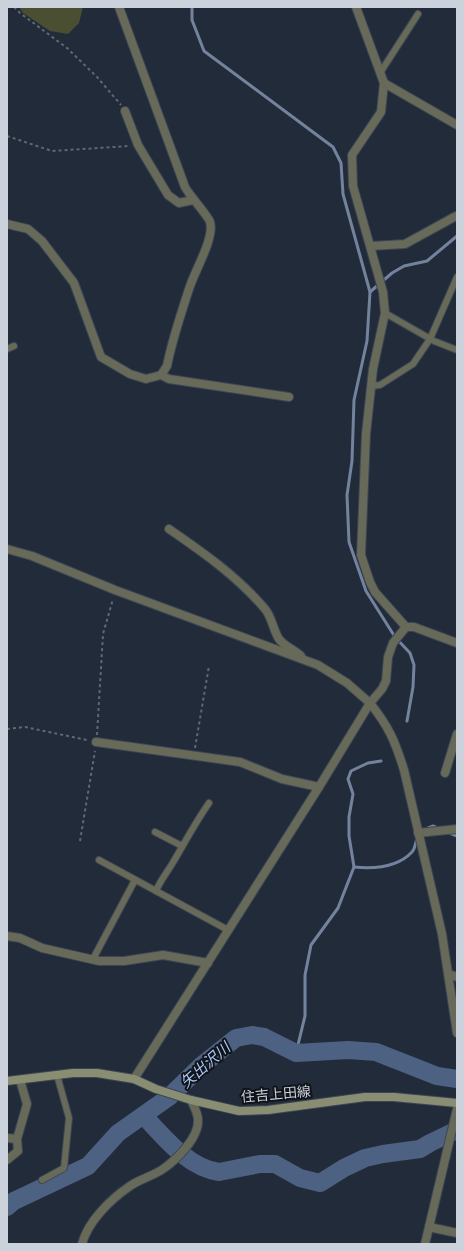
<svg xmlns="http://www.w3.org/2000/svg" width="464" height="1251" font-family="Quicksand,'Noto Sans JP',sans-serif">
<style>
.green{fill:#4a4f31}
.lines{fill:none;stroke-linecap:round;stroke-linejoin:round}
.stream{stroke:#73839d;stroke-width:3}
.river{stroke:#4d6182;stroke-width:18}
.service-casing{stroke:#3d4654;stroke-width:8}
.minor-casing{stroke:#3d4654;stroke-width:10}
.tertiary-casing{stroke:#3d4654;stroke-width:10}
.secondary-casing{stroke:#3d4654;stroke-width:10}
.path{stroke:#606775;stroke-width:2;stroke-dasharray:3 3;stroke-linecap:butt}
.service{stroke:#676a59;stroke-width:6}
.minor{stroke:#676a59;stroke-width:8}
.tertiary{stroke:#676a59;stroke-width:8}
.secondary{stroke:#898e73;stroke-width:8}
.labels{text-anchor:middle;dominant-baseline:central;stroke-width:4;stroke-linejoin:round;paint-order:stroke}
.street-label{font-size:14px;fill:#ccd2dc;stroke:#10141a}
.water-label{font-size:15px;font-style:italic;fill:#abc7f4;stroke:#10141a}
</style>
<rect width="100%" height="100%" fill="#222b3a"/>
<path class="green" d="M19,7h64l-4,16 -11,11 -18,-3 -27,-18z"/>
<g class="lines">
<g class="stream">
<path d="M192,7v13l12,31 129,96 8,16 2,31 27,98 -3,49 -13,59 -2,61 -5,34 2,47 17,49 29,46 15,16 4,12 -1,22 -6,34"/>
<path d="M370,292l22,-19 12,-7 23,-5 30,-25"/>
<path d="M426,829l7,-3 5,2"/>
<path d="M447,832l10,4"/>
<path d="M354,867c20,2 43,1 58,-15 3,-3 4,-10 5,-15"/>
<path d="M296,1053l9,-37v-41l6,-30 27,-37 16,-41 -5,-31v-19l4,-23 -5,-15 3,-8 17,-8 13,-2"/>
</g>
<g class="river">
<path d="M144,1116c20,21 44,52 75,56l41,-8h15l25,14 20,5 24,-15 21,-10 18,-4 37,-5 10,-6 27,-13"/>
<path d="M7,1207l7,-6 74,-35 30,-33 51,-36 33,-32 34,-27 16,-3 12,2 32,16 52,-3 28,2 61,24 20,3"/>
</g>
<g class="service-casing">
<g id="service">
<path d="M380,73l38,-59"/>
<path d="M385,313l49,28 23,9"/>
<path d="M7,349l7,-3"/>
<path d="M371,386l9,-1 33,-21 17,-25 27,-62"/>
<path d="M155,832l27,14"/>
<path d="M99,860l129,70"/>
<path d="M156,891c4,-10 10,-17 16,-27 12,-20 23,-41 37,-61"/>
<path d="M93,959l42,-79"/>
<path d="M42,1180l22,-12 5,-50 -12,-43"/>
</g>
</g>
<g class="minor-casing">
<g id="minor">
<path d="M356,7l28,76 -3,29 -29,43 1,31 30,106 2,21 -12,56 -7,65 -5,121 9,27 5,10 31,35"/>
<path d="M384,83l73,42"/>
<path d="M125,111l13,34 30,50 11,8 14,-3"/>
<path d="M7,224l21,5 14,12 32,42 27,74 29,17 16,5 15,-4 6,-9c5,-26 14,-52 22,-77 5,-17 26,-51 21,-67 -1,-5 -21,-27 -25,-35l-66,-180"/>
<path d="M371,246l34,-2 51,-28"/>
<path d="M161,375l8,4 120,18"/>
<path d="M169,529c35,24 69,48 96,80 7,8 8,21 14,30 6,8 15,10 22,17v2"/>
<path d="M7,549l25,7 83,34 203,75 29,18 23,20"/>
<path d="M96,742l144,20 42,17 37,8"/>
<path d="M445,773l12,-39"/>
<path d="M7,936l13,2 22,10 57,13h25l39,-6 45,8"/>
<path d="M449,974l8,3"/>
<path d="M134,1079l185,-292 51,-84 12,-14 4,-8 2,-24 5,-14 13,-16h8l43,16"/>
<path d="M7,1138l10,1 10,-35 -7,-24"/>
<path d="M7,1160l11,-9 -1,-12"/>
<path d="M429,1227l28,6"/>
<path d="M82,1244c6,-23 29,-45 48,-58 10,-7 23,-10 33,-17 13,-9 36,-31 35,-49 0,-7 -4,-13 -7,-20"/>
</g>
</g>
<g class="tertiary-casing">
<g id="tertiary">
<path d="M370,703c19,24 25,38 34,67l38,164 15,99"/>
<path d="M418,833l39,-4"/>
<path d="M425,1244l32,-135"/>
</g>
</g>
<g class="secondary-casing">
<path id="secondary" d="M7,1081l66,-8h24l37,6 22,10 35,11 48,11 29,-1 97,-13h29l63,6"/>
</g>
<g class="path">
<path d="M14,7l6,6 47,35 30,29 24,28"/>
<path d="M7,136l45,15 77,-5"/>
<path d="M7,729l18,-2 62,13"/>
<path d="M97,735l6,-101 10,-35"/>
<path d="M195,748l14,-82"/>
<path d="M80,841l15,-90"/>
</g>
<use href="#service" class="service"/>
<use href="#minor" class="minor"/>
<use href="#tertiary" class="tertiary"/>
<use href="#secondary" class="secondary"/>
</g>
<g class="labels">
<g class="street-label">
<text transform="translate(276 1094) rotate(-5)">住吉上田線</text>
</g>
<g class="water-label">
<text transform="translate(205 1065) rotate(-41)">矢出沢川</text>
</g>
</g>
<rect width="464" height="1251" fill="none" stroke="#ccd2dc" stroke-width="16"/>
</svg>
